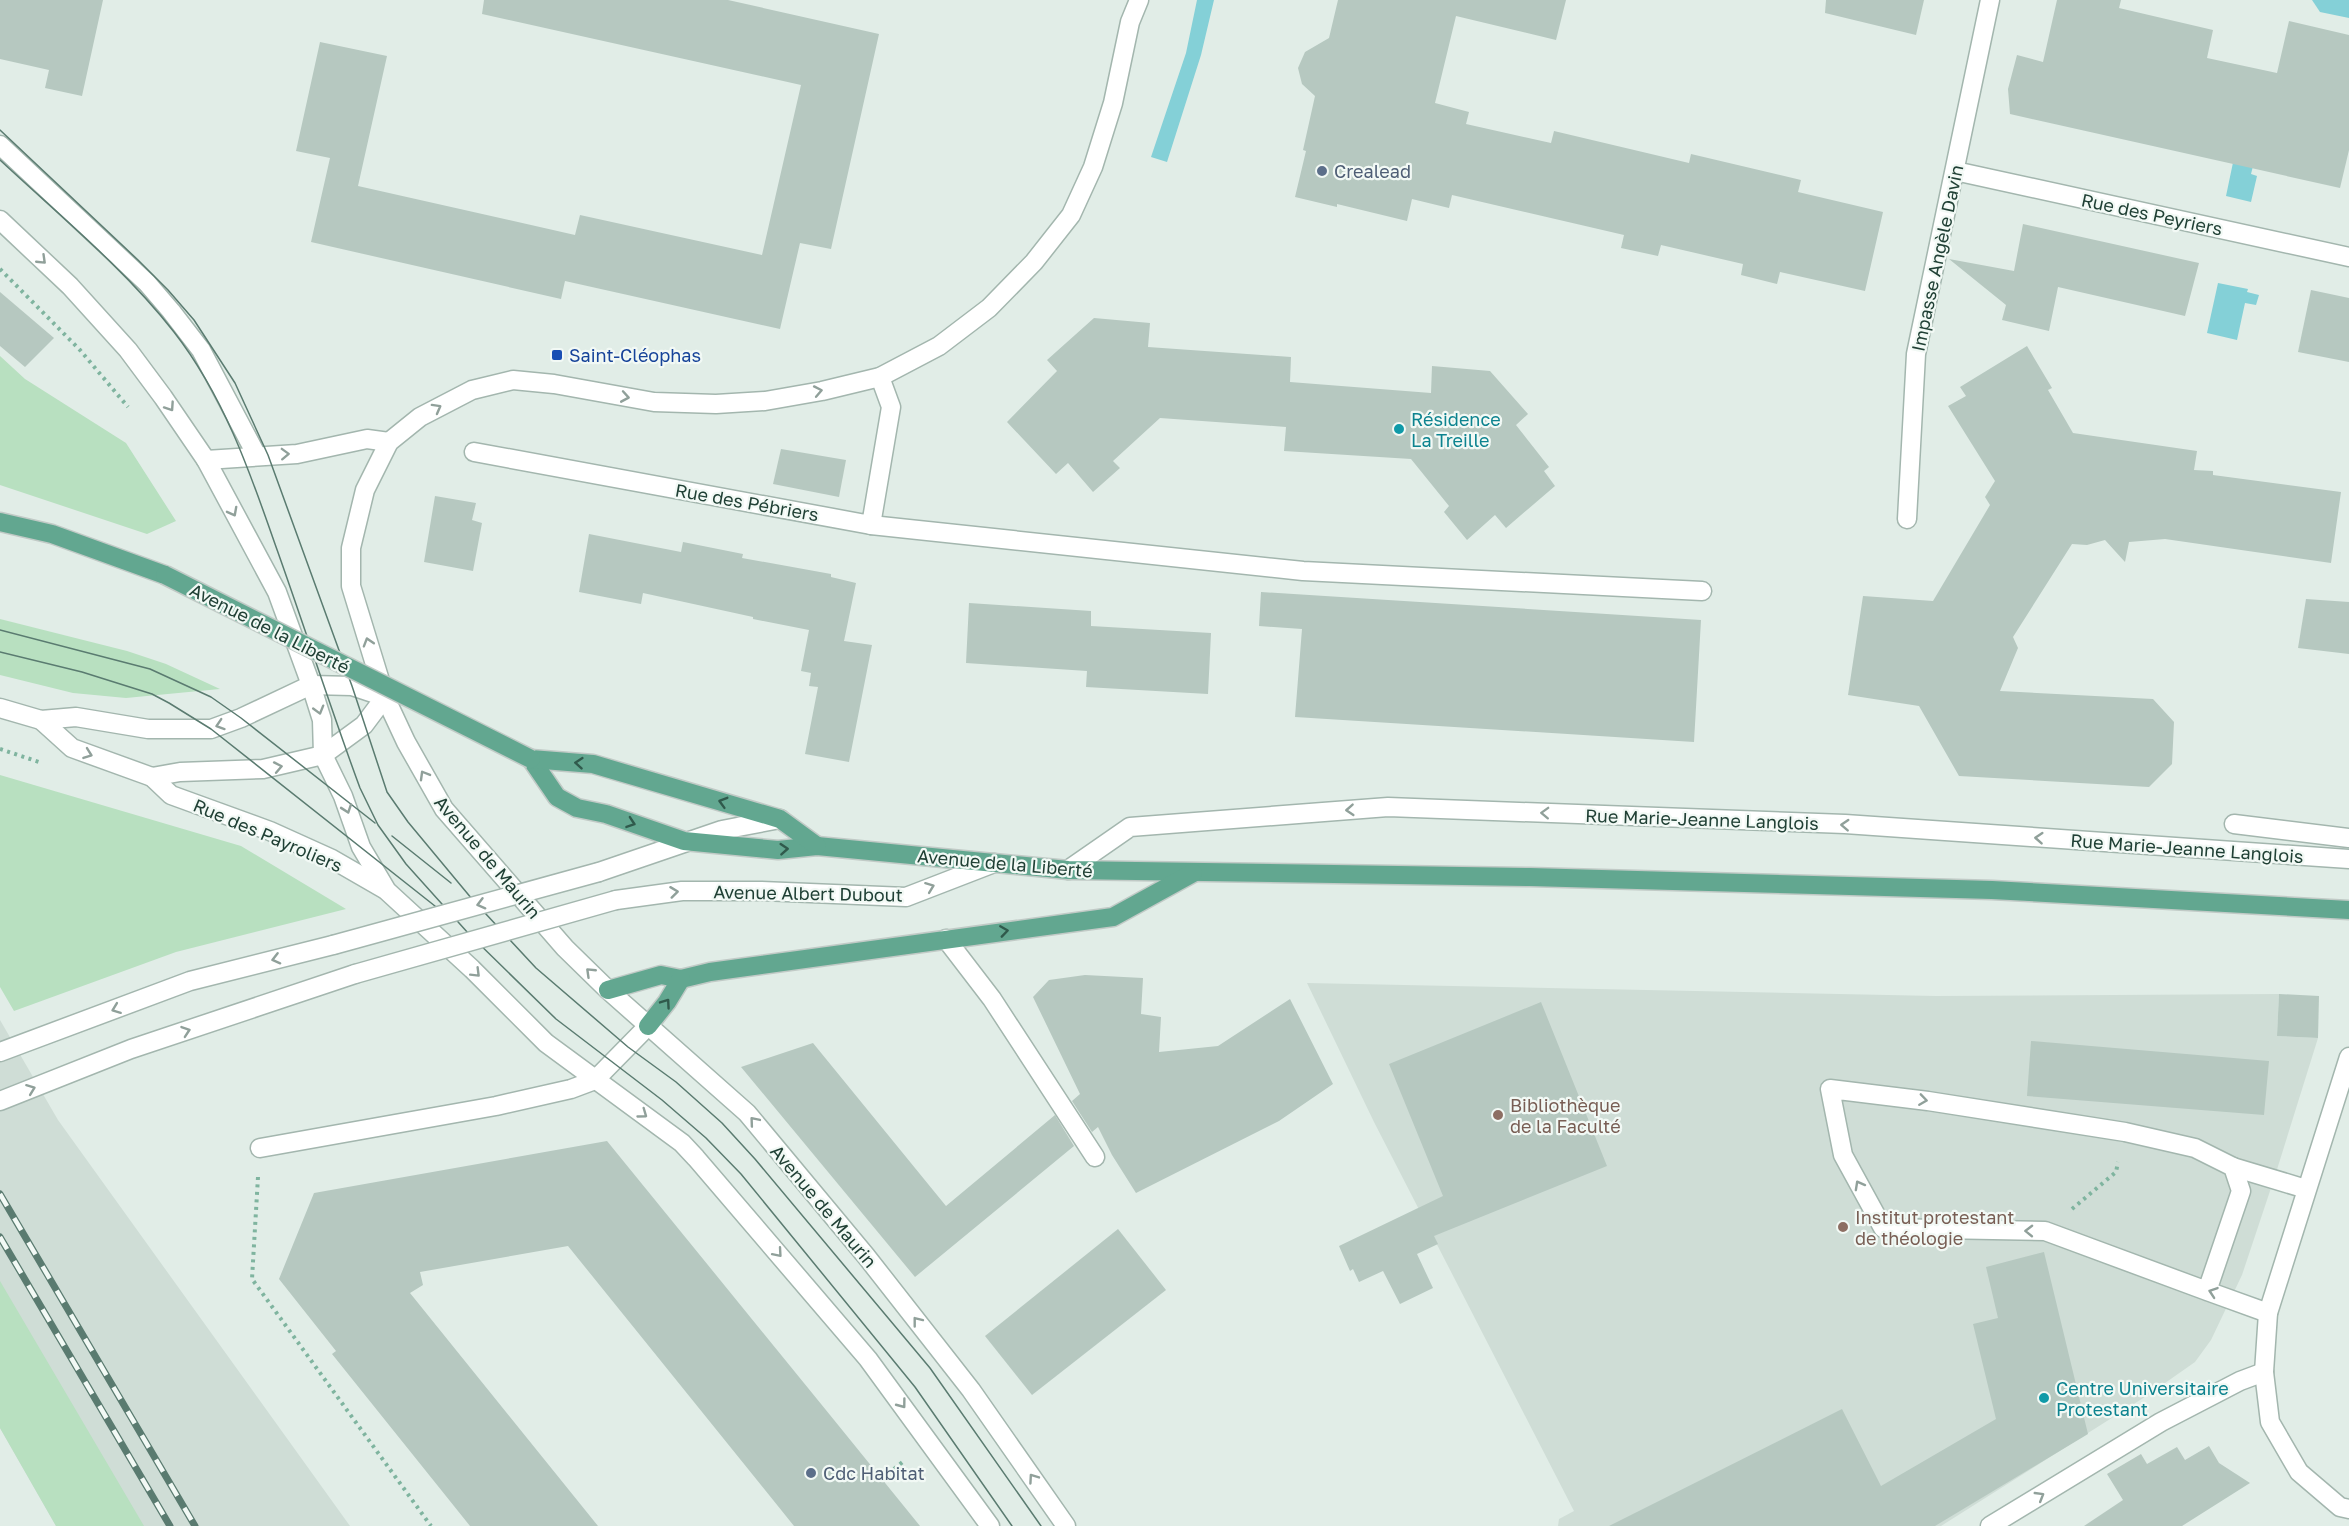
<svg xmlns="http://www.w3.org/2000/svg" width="2349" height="1526" font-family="'Golos Text',sans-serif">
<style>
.built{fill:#cfddd6}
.green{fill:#b8e0c0}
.water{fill:#84d0d7}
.building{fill:#b6c8c0}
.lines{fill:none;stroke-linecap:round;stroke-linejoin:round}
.service-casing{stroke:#a3b6ae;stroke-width:21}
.minor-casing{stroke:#a3b6ae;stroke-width:21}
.tertiary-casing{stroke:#a3b6ae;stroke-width:21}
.primary-casing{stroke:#c1cac6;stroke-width:21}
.path{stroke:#7fb49f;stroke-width:4;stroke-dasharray:3 4.5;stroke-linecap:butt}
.service{stroke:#fff;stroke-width:18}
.minor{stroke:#fff;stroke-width:18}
.tertiary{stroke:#fff;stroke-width:18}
.primary{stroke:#62a790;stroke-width:18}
.tram{stroke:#5a7b70;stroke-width:1.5}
.rail-casing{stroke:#5a7b70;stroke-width:7}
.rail{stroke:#f2f9f5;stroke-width:4.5;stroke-dasharray:14;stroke-linecap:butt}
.tertiary-bridge-casing{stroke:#a3b6ae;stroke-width:21;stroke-linecap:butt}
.primary-bridge-casing{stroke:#c1cac6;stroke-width:21;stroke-linecap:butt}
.tertiary-bridge{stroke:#fff;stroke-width:18}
.primary-bridge{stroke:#62a790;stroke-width:18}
.oneway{stroke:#90a09a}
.oneway2{stroke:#305a4c}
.service-dot{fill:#5c6f8a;stroke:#f2f9f5;stroke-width:2}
.transit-dot{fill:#1a4fb4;stroke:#f2f9f5;stroke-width:2}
.culture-dot{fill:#0f9aa8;stroke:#f2f9f5;stroke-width:2}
.education-dot{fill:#8d6e63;stroke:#f2f9f5;stroke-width:2}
.labels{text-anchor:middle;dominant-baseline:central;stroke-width:4.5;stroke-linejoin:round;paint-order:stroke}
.service-label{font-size:18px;fill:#4e5e75;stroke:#f2f9f5;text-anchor:start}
.street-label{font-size:18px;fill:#204035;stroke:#f2f9f5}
.transit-label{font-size:18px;fill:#164399;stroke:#f2f9f5;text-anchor:start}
.culture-label{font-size:18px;fill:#0d838f;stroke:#f2f9f5;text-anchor:start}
.education-label{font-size:18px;fill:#785e54;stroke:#f2f9f5;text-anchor:start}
</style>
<rect width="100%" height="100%" fill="#e1ede7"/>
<g class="built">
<path d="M1307,983l629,13 343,-2 -2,42 41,2 -44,141 -32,96 -31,65 -16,22 -47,33 -207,131h-383l1,-7 15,-8 -200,-389z"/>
<path d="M0,1020l58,100 292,406h-294l-56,-98z"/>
</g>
<g class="green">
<path d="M0,356l25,23 101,64 50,78 -29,13 -147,-49z"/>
<path d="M0,619l127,32 39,13 54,25 -94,9 -53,-5 -73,-18z"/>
<path d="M0,775l241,71 105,63 -170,43 -162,59 -14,-24z"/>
<path d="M0,1281l144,245h-88l-56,-98z"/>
</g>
<g class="water">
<path d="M1197,0h17l-13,55 -34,107 -16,-5 35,-104z"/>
<path d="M2312,0h37v18l-29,-6z"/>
<path d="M2235,153l20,5 -4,16 6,2 -6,26 -25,-6z"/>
<path d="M2218,283l30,6 -1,3 12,3 -3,10 -11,-2 -8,37 -30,-7z"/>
</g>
<g class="building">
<path d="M0,0h103l-21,96 -37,-8 4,-18 -49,-11z"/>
<path d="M484,0h244l151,34 -48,215 -31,-6 -20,86 -215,-48 -4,18 -250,-57 19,-84 -34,-7 24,-109 67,14 -29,130 217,49 5,-20 182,40 39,-170 -319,-71z"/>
<path d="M1338,0h228l-10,40 -100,-24 -21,87 34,9 -3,12 85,19 3,-12 135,32 2,-9 110,26 -3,12 85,20 -18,79 -85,-19 -3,12 -36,-9 2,-11 -82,-19 -3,11 -37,-8 3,-13 -172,-40 -3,13 -37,-9 -5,22 -70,-17v3l-42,-10 11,-46 -3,-1 12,-54 -13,-12 -4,-16 7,-16 24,-14z"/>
<path d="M1826,0h98l-8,35 -91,-22z"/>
<path d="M2057,0h64l-2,8 94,22 -6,28 70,15 12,-52 60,14v115l-9,38 -330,-74 -2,-25 9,-34 26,7z"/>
<path d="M2023,224l176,39 -14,53 -127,-29 -9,44 -47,-11 4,-15 -57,-46 65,12z"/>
<path d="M2311,290l38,8v64l-51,-10z"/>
<path d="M0,292l54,46 -29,29 -25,-21z"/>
<path d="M1094,318l56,5 -2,24 143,10 -1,25 141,11 1,-27 58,5 38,43 -12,11 33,42 -5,4 11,15 -49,42 -11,-13 -28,25 -23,-28 5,-6 -38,-47 -127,-8 2,-24 -126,-9 -47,43 7,7 -27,24 -25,-29 -12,11 -49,-52 50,-51 -10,-11z"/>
<path d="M2027,346l25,42 -4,2 25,43 124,18 -3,19 19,1v4l128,17 -10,71 -166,-24 -36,3 -4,20 -20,-22 -18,5 -15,-1 -59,93 5,11 -18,43 153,8 21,23 -2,42 -23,23 -190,-11 -40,-70 -71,-11 15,-99 70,5 57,-96 -5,-8 10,-16 -47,-75 18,-10 -6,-9z"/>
<path d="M781,449l65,11 -7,37 -66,-13z"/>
<path d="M435,496l41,7 -4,17 10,3 -9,48 -49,-9z"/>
<path d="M589,534l92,18 2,-10 60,12 -1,4 89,16v3l25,6 -12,58 28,4 -23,117 -44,-8 13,-67 -9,-1 2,-13 -10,-2 8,-41 -56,-11v-2l-110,-24 -2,11 -62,-12z"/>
<path d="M1261,592l440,28 -7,122 -399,-25 7,-88 -43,-3z"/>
<path d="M2306,599l43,3v52l-51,-6z"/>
<path d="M969,603l122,8v15l120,7 -3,61 -122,-7 1,-16 -121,-8z"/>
<path d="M1085,975l58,3 -2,36 20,3 -2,35 59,-6 72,-47 43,85 -54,37 -143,72 -24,-38 -14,-28 -6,5 -20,-31 8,-7 -47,-97 16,-17z"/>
<path d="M2279,994l40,2 -1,42 -41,-2z"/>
<path d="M1541,1002l66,164 -173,70 4,8 -21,10 16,34 -33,16 -17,-33 -24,11 -6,-13 -3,2 -11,-25 104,-50 -54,-132z"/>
<path d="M2031,1041l238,20 -5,54 -237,-19z"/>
<path d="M813,1043l133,163 109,-91 19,31 -159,131 -174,-210z"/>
<path d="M607,1141l223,274 90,111h-126l-226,-280 -148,26 3,13 -13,8 188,233h-128l-138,-172 4,-3 -57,-72 35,-86z"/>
<path d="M1118,1229l48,61 -134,105 -47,-59z"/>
<path d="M2044,1252l44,182 -153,92h-326l233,-117 39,77 115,-67 -23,-95 25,-6 -12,-51z"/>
<path d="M2209,1446l10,17 31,20 -68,43h-98l39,-26 -16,-26 34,-20 6,10 30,-17 8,13z"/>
</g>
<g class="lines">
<g class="service-casing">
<g id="service">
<path d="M0,145l147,138 24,28 30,39 56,106"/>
<path d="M871,525l432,46 399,20"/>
<path d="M2234,824l115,14"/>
<path d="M946,939l46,60 103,158"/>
<path d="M260,1148l236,-42 75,-17 24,-9 53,-54"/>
<path d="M2233,1167l73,22"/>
<path d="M2207,1291l34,-100 -8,-24 -38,-19 -70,-16 -197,-31 -98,-12 13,66 40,73 162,3 162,60 61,22"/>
</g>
</g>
<g class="minor-casing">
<g id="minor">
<path d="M1955,171l394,86"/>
<path d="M474,452l397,73 20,-118 -11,-30"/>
<path d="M1907,519l9,-165 74,-354"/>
<path d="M1068,870l62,-43 258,-20 457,17 504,35"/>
<path d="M2349,1057l-81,256 -4,59 6,50 29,50 41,35 9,2"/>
<path d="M1990,1526l171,-104 79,-41 24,-9"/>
</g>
</g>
<g class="tertiary-casing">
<g id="tertiary">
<path d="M0,220l70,66 58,64 35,47 43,63 71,132 34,93 11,35 1,35 20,41 18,51 26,44 85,78 74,74 136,100 14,15 172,201 122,167"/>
<path d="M206,460l91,-6 70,-15 22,3"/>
<path d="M0,708l41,12 35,-3 72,12h63l30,-11 70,-33 41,1 33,11"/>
<path d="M41,720l31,28 80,29 28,-5 83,-3 60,-14 41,-30 21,-28"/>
<path d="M152,777l19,18 99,36 62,28 52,30"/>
<path d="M599,872l123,-42 58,-11"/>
<path d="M616,900l66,-9h79l145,6 88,-34"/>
<path d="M0,1052l190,-71 143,-36"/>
<path d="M0,1101l131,-52 224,-75"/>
<path d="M1066,1526l-95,-136 -105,-134 -119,-143 -139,-123 -43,-42 -121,-139 -38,-67 -21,-45 -34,-111v-38l14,-58 24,-48 31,-25 52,-27 41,-10 41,4 100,18 62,2 49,-3 57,-10 58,-14 59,-31 50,-38 45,-46 37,-47 22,-48 20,-64 17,-81 9,-22"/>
</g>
</g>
<g class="primary-casing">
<g id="primary">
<path d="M0,522l52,12 113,41"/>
<path d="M531,759l26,38 20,11 29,6 78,27 94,9 39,-4 251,24 462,7 462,13 357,20"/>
<path d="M531,759l62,5 187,55 37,27"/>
<path d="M608,990l53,-15 20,4 29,-7 403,-55 80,-44"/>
<path d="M648,1026l19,-24 14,-23"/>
</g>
</g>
<g class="path">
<path d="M0,269l80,81 48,57"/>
<path d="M0,749l39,13"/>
<path d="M258,1177l-6,102 179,247"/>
<path d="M2072,1209l44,-37 2,-10"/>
<path d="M894,1469l11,-9"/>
</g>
<use href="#service" class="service"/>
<use href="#minor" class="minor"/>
<use href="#tertiary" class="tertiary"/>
<use href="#primary" class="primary"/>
<g class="tram">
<path d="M0,130l138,130 30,30 26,30 41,63 33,72 84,231 35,106 21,30 64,77 64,69 92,79 48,35 46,41 33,36 175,209 111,158"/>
<path d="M0,160c59,55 124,108 174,172 49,63 75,137 101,212 29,81 55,163 85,244l18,37 28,39 62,69 88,86 106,81 44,38 35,36 174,213 97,139"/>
<path d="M0,630l150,39 61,28 30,21 134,105"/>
<path d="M0,652l82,20 70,22 17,9 42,26 229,181"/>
<path d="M392,836l59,47"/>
</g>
<g class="rail-casing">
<g id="rail">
<path d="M0,1194l195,332"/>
<path d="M0,1237l170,289"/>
</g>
</g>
<use href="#rail" class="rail"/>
<g class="tertiary-bridge-casing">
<g id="tertiary-bridge">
<path d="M333,945l266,-73"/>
<path d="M355,974l261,-74"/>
</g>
</g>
<g class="primary-bridge-casing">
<path id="primary-bridge" d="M165,575l366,184"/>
</g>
<use href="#tertiary-bridge" class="tertiary-bridge"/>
<use href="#primary-bridge" class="primary-bridge"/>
</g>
<defs><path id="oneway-chevron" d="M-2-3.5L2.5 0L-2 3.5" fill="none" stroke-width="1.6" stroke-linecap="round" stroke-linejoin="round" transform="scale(1.5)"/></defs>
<g class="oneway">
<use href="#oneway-chevron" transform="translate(42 260) rotate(44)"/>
<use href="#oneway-chevron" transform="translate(818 391) rotate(-11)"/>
<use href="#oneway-chevron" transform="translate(625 397) rotate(10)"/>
<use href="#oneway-chevron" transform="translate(170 407) rotate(56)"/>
<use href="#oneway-chevron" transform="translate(437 408) rotate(-29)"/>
<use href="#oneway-chevron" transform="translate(285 454) rotate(-2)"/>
<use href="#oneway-chevron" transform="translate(233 512) rotate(62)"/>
<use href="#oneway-chevron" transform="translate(368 642) rotate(-107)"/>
<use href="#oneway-chevron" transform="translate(319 710) rotate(74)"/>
<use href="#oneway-chevron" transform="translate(220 725) rotate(162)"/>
<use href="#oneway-chevron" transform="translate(88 754) rotate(20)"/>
<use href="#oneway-chevron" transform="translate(278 767) rotate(-11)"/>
<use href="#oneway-chevron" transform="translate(424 775) rotate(-120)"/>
<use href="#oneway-chevron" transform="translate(347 809) rotate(71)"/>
<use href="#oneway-chevron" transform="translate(1350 810) rotate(176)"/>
<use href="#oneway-chevron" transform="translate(1545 813) rotate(-178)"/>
<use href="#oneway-chevron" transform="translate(1845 825) rotate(-177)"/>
<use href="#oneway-chevron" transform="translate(2039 838) rotate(-176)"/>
<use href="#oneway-chevron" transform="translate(930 887) rotate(-21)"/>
<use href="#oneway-chevron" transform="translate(674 892) rotate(-7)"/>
<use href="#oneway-chevron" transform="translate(481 904) rotate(165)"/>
<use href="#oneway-chevron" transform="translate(276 959) rotate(166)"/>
<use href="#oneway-chevron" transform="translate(590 972) rotate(-136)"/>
<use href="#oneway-chevron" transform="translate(476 973) rotate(45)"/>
<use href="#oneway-chevron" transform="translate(116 1009) rotate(159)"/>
<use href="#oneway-chevron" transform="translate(186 1031) rotate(-19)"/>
<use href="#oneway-chevron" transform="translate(31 1089) rotate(-21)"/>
<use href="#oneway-chevron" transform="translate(1923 1100) rotate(8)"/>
<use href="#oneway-chevron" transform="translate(643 1114) rotate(36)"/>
<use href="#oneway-chevron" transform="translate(754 1121) rotate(-130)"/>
<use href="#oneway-chevron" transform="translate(1859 1185) rotate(-119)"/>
<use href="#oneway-chevron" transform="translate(2029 1231) rotate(-179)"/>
<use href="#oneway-chevron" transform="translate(778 1253) rotate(49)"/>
<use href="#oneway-chevron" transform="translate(2213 1292) rotate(-161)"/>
<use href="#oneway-chevron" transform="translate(917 1321) rotate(-128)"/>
<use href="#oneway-chevron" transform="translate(902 1404) rotate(53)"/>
<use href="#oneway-chevron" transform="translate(1033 1478) rotate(-125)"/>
<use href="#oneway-chevron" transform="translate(2040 1496) rotate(-31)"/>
</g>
<g class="oneway2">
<use href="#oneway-chevron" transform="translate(579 763) rotate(-175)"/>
<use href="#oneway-chevron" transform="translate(723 802) rotate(-164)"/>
<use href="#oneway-chevron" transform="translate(631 823) rotate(19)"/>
<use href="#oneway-chevron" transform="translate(784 849) rotate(-4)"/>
<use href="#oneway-chevron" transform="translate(1004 931) rotate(-8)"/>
<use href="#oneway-chevron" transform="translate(666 1003) rotate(-55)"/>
</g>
<g class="service-dot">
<circle cx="1322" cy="171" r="6"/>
<circle cx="811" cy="1473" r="6"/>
</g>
<rect class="transit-dot" x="551" y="349" width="12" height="12" rx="3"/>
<g class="culture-dot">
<circle cx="1399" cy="429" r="6"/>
<circle cx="2044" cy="1398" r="6"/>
</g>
<g class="education-dot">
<circle cx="1498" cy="1115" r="6"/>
<circle cx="1843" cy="1227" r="6"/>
</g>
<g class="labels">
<g class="service-label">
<text x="1334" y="171">Crealead</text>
<text x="823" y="1473">Cdc Habitat</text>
</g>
<g class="street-label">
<text transform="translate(2152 214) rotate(12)">Rue des Peyriers</text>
<text transform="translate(1937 258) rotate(-78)">Impasse Angèle Davin</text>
<text transform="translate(747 502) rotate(10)">Rue des Pébriers</text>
<text transform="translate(270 628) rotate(27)">Avenue de la Liberté</text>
<text transform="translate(1702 819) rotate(2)">Rue Marie-Jeanne Langlois</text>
<text transform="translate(268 835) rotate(23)">Rue des Payroliers</text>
<text transform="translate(2187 848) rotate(4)">Rue Marie-Jeanne Langlois</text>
<text transform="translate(488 857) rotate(50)">Avenue de Maurin</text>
<text transform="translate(1005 863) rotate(5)">Avenue de la Liberté</text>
<text transform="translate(808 893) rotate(1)">Avenue Albert Dubout</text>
<text transform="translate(824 1206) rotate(50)">Avenue de Maurin</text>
</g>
<g class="transit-label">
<text x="569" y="355">Saint-Cléophas</text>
</g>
<g class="culture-label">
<text x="1411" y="419">Résidence<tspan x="1411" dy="21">La Treille</tspan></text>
<text x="2056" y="1388">Centre Universitaire<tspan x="2056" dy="21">Protestant</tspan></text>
</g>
<g class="education-label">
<text x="1510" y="1105">Bibliothèque<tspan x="1510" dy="21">de la Faculté</tspan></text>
<text x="1855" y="1217">Institut protestant<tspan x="1855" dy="21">de théologie</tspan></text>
</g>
</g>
</svg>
